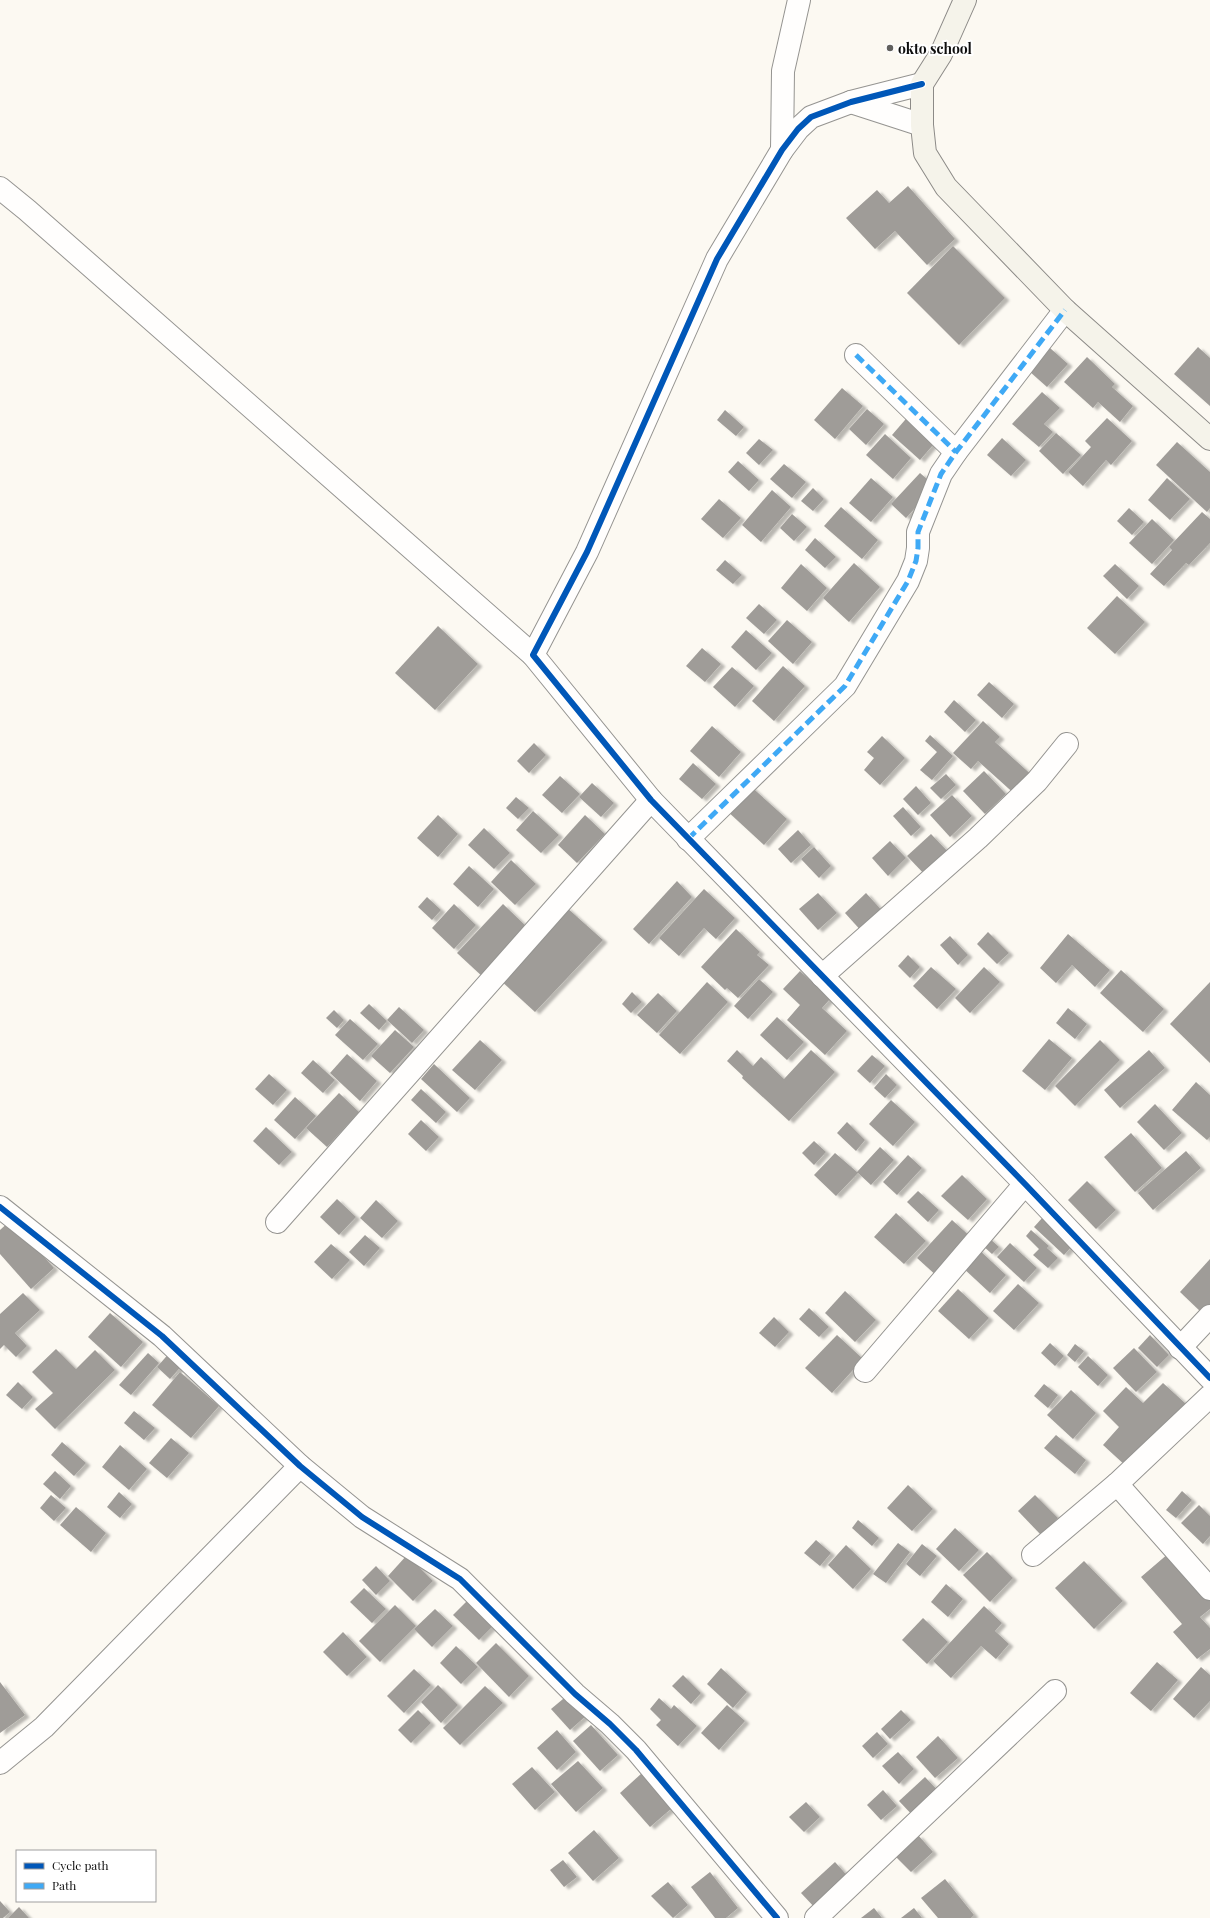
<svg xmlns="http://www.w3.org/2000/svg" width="1210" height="1918" font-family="'Playfair Display',serif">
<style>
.building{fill:#9f9c98;filter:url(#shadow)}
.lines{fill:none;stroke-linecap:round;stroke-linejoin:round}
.minor-casing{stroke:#959491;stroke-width:24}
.secondary-casing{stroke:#8c8a87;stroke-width:24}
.minor{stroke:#fffefd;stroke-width:22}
.secondary{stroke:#f5f3ea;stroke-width:22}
.quiet{stroke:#3fa9f5;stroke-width:5;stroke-dasharray:10 5;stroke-linecap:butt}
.cycleway-casing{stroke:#fff;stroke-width:8}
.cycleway{stroke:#0057b8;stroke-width:6}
.poi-dot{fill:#61605e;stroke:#fff;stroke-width:1.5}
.labels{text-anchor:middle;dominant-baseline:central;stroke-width:4;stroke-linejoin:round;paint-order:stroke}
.poi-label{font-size:14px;font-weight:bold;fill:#0e0e0e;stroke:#fff;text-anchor:start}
</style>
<defs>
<filter id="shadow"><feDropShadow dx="4.5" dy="2.5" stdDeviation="1" flood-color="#0004"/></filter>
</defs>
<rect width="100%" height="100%" fill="#fcf9f2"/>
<g class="building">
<path d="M908,186l47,53 -28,26 -32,-34 -20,18 -29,-31 31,-28 12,13z"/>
<path d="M953,246l52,52 -46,47 -52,-52z"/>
<path d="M1198,347l12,11v48l-36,-32z"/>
<path d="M1050,348l18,16 -21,23 -18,-16z"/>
<path d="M1087,357l28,27 -3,3 21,19 -13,16 -22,-20 -5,6 -29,-26z"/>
<path d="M842,388l21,18 -28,33 -21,-19z"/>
<path d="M1042,392l18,16 -16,16 9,8 -14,15 -27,-23z"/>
<path d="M867,409l17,15 -18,21 -17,-16z"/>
<path d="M725,410l19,17 -8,9 -19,-16z"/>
<path d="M911,413l28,25 -19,22 -28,-25z"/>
<path d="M1107,418l25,23 -21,24 -5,-5 -23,26 -15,-14 23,-25 -6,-6z"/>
<path d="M1056,433l25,22 -18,19 -24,-23z"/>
<path d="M885,434l26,24 -18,21 -27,-24z"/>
<path d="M1002,438l24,22 -15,16 -24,-21z"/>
<path d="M759,439l14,11 -14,15 -13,-12z"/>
<path d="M1177,442l33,30v36l-3,4 -51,-47z"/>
<path d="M738,461l21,19 -10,11 -21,-19z"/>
<path d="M784,464l22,18 -14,16 -22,-19z"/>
<path d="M920,473l15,13 -29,32 -15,-14z"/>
<path d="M871,478l22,19 -22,25 -22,-19z"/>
<path d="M1167,478l23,21 -20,21 -22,-20z"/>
<path d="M813,488l11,11 -11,12 -12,-10z"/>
<path d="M772,490l19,17 -30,35 -19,-17z"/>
<path d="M719,499l22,19 -18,20 -22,-19z"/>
<path d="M841,507l37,33 -16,19 -38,-33z"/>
<path d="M1129,508l15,14 -12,13 -15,-14z"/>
<path d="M1202,512l8,7v24l-21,22 -3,-2 -22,23 -14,-12 22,-24 -3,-3z"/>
<path d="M792,514l15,13 -13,14 -14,-13z"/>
<path d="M1152,519l22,21 -22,24 -23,-21z"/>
<path d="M815,538l21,19 -11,11 -20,-18z"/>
<path d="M725,560l17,15 -9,9 -17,-14z"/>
<path d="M854,563l26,24 -31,35 -26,-24z"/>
<path d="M801,564l26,24 -20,23 -26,-23z"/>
<path d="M1115,564l24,22 -12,13 -24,-23z"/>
<path d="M1117,596l28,26 -30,32 -28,-26z"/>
<path d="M759,604l18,16 -13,14 -18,-16z"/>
<path d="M787,620l25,22 -19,22 -25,-23z"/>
<path d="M438,626l40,38 -43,46 -40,-37z"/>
<path d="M746,630l26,23 -16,17 -25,-23z"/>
<path d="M702,648l19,16 -16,18 -19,-16z"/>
<path d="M783,666l22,20 -31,35 -22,-20z"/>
<path d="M732,667l22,19 -19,21 -22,-20z"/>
<path d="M989,682l25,22 -12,14 -25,-23z"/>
<path d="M954,700l22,20 -11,12 -21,-20z"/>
<path d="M983,721l17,16 -5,5 40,36 -17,19 -40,-36 -7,8 -18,-16z"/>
<path d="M712,726l29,26 -22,25 -29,-26z"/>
<path d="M930,735l23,21 -21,24 -12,-10 17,-18 -12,-11z"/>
<path d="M882,736l23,22 -25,27 -16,-15 10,-12 -7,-6z"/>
<path d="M534,743l12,12 -17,18 -12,-12z"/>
<path d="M693,763l23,21 -14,15 -23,-20z"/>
<path d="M984,771l22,23 -21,20 -22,-23z"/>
<path d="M946,774l10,11 -15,14 -11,-11z"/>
<path d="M560,776l20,18 -18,19 -20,-18z"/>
<path d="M592,783l22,20 -13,14 -22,-20z"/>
<path d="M748,784l39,35 -23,26 -39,-36z"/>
<path d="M916,786l15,17 -13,12 -15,-16z"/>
<path d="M952,795l20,21 -22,21 -20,-22z"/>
<path d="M516,797l13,11 -11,11 -12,-11z"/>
<path d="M903,807l18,20 -10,9 -18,-20z"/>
<path d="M533,811l26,24 -18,18 -25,-23z"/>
<path d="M438,815l20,19 -20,23 -21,-19z"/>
<path d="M585,815l20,19 -28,29 -19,-18z"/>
<path d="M484,828l26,25 -16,16 -26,-24z"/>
<path d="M798,830l13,15 -20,18 -13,-14z"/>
<path d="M931,834l21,22 -24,22 -21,-22z"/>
<path d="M890,841l16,17 -18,18 -16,-18z"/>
<path d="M814,847l17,19 -12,12 -18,-19z"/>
<path d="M511,860l25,24 -21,21 -24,-23z"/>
<path d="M469,866l25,23 -16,18 -25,-23z"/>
<path d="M677,881l15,16 -43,47 -16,-15z"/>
<path d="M704,889l31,29 -19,21 -12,-11 -25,28 -20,-18z"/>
<path d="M818,893l19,20 -19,17 -19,-21z"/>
<path d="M866,893l20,22 -22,19 -19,-21z"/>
<path d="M427,897l14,13 -9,10 -14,-13z"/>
<path d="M454,904l22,21 -22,24 -22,-21z"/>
<path d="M503,904l26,25 -45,49 -27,-25z"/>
<path d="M566,907l37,33 -68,72 -36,-33z"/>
<path d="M736,929l24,23 -3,3 12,10 -31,33 -11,-10 -2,2 -24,-23z"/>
<path d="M988,932l21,21 -12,11 -20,-20z"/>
<path d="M1068,934l42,36 -15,17 -23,-22 -16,18 -16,-15z"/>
<path d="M950,936l18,19 -10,10 -18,-20z"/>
<path d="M908,955l12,12 -10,11 -12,-12z"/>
<path d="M931,967l25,22 -19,20 -24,-23z"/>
<path d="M984,967l16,15 -30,31 -15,-15z"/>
<path d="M1121,970l43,39 -21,23 -43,-39z"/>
<path d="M800,971l30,28 -8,9 25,23 -22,24 -38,-35 13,-15 -17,-16z"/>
<path d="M759,979l14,13 -25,27 -14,-13z"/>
<path d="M707,982l21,20 -48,52 -21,-19z"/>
<path d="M1210,982v81l-40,-39z"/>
<path d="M632,992l10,10 -11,11 -9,-9z"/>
<path d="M658,993l19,18 -20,22 -20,-18z"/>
<path d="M369,1004l18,17 -8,9 -19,-17z"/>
<path d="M399,1007l25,23 -12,13 -25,-23z"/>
<path d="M1068,1008l19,16 -12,15 -19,-16z"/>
<path d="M334,1010l10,10 -7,8 -11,-10z"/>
<path d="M777,1017l27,25 -17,18 -27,-25z"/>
<path d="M350,1019l28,25 -15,16 -28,-25z"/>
<path d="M395,1030l19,17 -24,26 -19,-17z"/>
<path d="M1049,1039l23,19 -27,32 -23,-19z"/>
<path d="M480,1040l22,20 -27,30 -23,-20z"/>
<path d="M1100,1040l20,20 -45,46 -20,-20z"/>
<path d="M737,1050l16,16 8,-9 23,22 27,-29 24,22 -46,49 -47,-43 1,-2 -16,-15z"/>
<path d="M1149,1050l16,18 -45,40 -16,-18z"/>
<path d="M347,1054l30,27 -17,20 -30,-28z"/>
<path d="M872,1055l13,11 -15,17 -13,-12z"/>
<path d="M313,1060l22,20 -12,13 -22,-20z"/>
<path d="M434,1064l36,34 -13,14 -36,-33z"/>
<path d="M269,1074l18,16 -14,15 -18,-16z"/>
<path d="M886,1074l11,11 -12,13 -11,-10z"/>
<path d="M1196,1082l14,13v42l-3,3 -35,-30z"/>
<path d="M421,1089l25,23 -10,11 -25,-23z"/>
<path d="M339,1093l20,19 -32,35 -21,-19z"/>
<path d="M295,1097l21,19 -21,23 -21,-19z"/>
<path d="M891,1100l24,22 -22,24 -24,-22z"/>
<path d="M1155,1104l27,29 -18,17 -27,-28z"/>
<path d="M421,1120l18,17 -13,14 -18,-17z"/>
<path d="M847,1122l18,18 -9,11 -19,-18z"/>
<path d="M266,1127l26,25 -13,13 -26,-24z"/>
<path d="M1131,1133l31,35 -27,24 -31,-35z"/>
<path d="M814,1141l12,11 -12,13 -12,-12z"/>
<path d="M880,1147l14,13 -23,25 -13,-12 -22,23 -22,-21 21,-22 22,19z"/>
<path d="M1186,1151l15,17 -48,42 -15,-17z"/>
<path d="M908,1155l14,13 -25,27 -14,-13z"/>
<path d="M962,1175l25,24 -19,21 -27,-24z"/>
<path d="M1087,1181l29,29 -20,19 -28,-29z"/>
<path d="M918,1191l21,19 -11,12 -21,-20z"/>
<path d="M337,1199l19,18 -17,18 -19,-18z"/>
<path d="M376,1200l22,21 -16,17 -22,-20z"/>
<path d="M896,1213l30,28 -22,23 -30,-27z"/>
<path d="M1043,1217l30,28 -9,10 -30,-28z"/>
<path d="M11,1220l43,48 -23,21 -31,-35v-24z"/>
<path d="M952,1220l21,19 -35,38 -21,-19z"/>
<path d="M1031,1230l18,16 -2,2 11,10 -10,10 -15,-13 6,-6 -13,-13z"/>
<path d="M365,1235l15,13 -16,18 -15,-14z"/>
<path d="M988,1237l11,10 -7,7 -11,-10z"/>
<path d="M1010,1243l27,25 -13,14 -27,-25z"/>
<path d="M331,1244l19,16 -18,19 -18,-17z"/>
<path d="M977,1248l29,27 -16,18 -29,-27z"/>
<path d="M1210,1259v46l-8,8 -22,-21z"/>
<path d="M1018,1284l21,19 -25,27 -21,-19z"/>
<path d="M958,1289l31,29 -20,21 -31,-28z"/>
<path d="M845,1291l31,29 -21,22 -30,-29z"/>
<path d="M23,1293l17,17 -25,23 12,13 -11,11 -12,-12 -4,4v-35z"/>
<path d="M809,1308l20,19 -10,10 -20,-18z"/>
<path d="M110,1313l33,29 -22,25 -33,-30z"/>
<path d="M774,1317l15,15 -14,15 -16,-14z"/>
<path d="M837,1335l26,24 -31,34 -27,-25z"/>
<path d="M1150,1335l19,20 -12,12 -19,-19z"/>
<path d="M1050,1343l14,13 -9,10 -14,-13z"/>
<path d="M1075,1344l9,7 -9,11 -8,-7z"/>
<path d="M1134,1348l23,24 -21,20 -23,-24z"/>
<path d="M56,1349l20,20 19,-19 20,20 -60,59 -20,-20 18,-16 -21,-21z"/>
<path d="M172,1350l13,12 -15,17 -13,-12z"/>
<path d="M148,1353l11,10 -28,32 -12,-10z"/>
<path d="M1088,1356l20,19 -10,11 -20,-19z"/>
<path d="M180,1372l39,34 -28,32 -39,-33z"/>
<path d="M18,1382l15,15 -11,12 -16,-14z"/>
<path d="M1163,1383l23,21 -60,62 -23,-21 16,-18 -16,-16 23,-24 17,16z"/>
<path d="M1044,1384l14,11 -10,13 -14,-12z"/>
<path d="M1071,1390l25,23 -23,26 -26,-24z"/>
<path d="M134,1411l21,17 -11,12 -20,-17z"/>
<path d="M1056,1435l30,25 -11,14 -31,-26z"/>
<path d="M171,1438l18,15 -22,25 -18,-15z"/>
<path d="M62,1442l24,21 -12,13 -23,-21z"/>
<path d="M120,1445l27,24 -18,21 -27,-23z"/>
<path d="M55,1471l16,15 -11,13 -17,-15z"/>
<path d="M908,1485l25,24 -21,22 -25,-23z"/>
<path d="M1182,1491l10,9 -16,18 -10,-8z"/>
<path d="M119,1492l13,12 -12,14 -13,-11z"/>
<path d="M51,1495l15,13 -12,13 -14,-13z"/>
<path d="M1035,1495l23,23 -17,17 -23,-24z"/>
<path d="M1199,1505l11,11v20l-7,8 -22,-21z"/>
<path d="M76,1507l30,26 -15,19 -31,-27z"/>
<path d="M858,1520l21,18 -7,8 -20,-18z"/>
<path d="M955,1528l24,22 -20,21 -23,-22z"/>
<path d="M816,1540l15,13 -11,13 -16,-13z"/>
<path d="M898,1543l12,9 -24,31 -13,-9z"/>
<path d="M922,1544l15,12 -17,20 -14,-12z"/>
<path d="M846,1545l25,24 -18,20 -25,-24z"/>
<path d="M987,1552l26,26 -23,24 -27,-27z"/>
<path d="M1169,1553l41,48v8l-10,8 10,11v21l-13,10 -24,-27 9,-8 -41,-47z"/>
<path d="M407,1555l26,26 -20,20 -25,-25z"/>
<path d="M1084,1561l39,40 -29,28 -39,-41z"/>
<path d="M376,1566l14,15 -14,14 -14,-15z"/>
<path d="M946,1584l17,15 -15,18 -17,-15z"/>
<path d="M364,1588l22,21 -14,14 -22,-21z"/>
<path d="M469,1599l26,25 -16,16 -26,-25z"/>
<path d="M395,1605l21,21 -36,36 -21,-21z"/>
<path d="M984,1606l18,17 -7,8 14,13 -13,15 -15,-13 -30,32 -18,-17z"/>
<path d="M435,1609l18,17 -21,21 -18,-18z"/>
<path d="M923,1618l25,24 -21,22 -25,-24z"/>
<path d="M343,1632l24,25 -20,19 -24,-24z"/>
<path d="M496,1643l33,33 -20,21 -33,-34z"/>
<path d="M456,1646l22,21 -17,17 -21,-21z"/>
<path d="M1157,1662l21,18 -27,31 -21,-18z"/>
<path d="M1201,1667l9,8v26l-16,17 -21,-19z"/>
<path d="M721,1668l26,24 -14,16 -26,-24z"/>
<path d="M414,1669l17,16 -27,28 -17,-17z"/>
<path d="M683,1675l18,18 -10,11 -19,-18z"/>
<path d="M0,1682l25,33 -25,18z"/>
<path d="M438,1685l20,20 -17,18 -20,-21z"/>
<path d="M485,1686l18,17 -43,42 -17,-17z"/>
<path d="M569,1694l18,21 -17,15 -19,-21z"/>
<path d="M659,1698l12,11 3,-4 23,21 -19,20 -22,-21 5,-5 -11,-11z"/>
<path d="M727,1705l18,16 -26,29 -18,-17z"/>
<path d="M418,1710l13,13 -20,20 -13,-13z"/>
<path d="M901,1710l10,10 -21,19 -9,-10z"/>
<path d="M591,1725l27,30 -18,16 -27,-30z"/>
<path d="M557,1730l19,22 -19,18 -20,-22z"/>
<path d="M877,1732l11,12 -15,14 -11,-12z"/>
<path d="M938,1736l20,22 -23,20 -19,-21z"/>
<path d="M898,1752l16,17 -15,15 -17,-18z"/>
<path d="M578,1761l25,27 -27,24 -25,-28z"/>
<path d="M532,1767l23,25 -20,18 -23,-26z"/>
<path d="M642,1773l30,35 -22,19 -30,-34z"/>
<path d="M925,1777l18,19 -26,24 -18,-19z"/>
<path d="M883,1790l14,16 -16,14 -14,-15z"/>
<path d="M806,1802l14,15 -16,15 -15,-15z"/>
<path d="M594,1830l25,28 -26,23 -25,-28z"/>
<path d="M918,1835l15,17 -22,20 -16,-16z"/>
<path d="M563,1860l14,17 -13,10 -14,-17z"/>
<path d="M835,1862l17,19 -34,30 -17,-18z"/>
<path d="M710,1872l28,36 -12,10h-11l-24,-31z"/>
<path d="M945,1879l29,36 -3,3h-33l-17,-20z"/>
<path d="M668,1882l20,23 -15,13 -22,-22z"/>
<path d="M0,1901l10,11 -7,6h-3z"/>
<path d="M19,1907l10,11h-21z"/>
<path d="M874,1908l8,10h-21z"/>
<path d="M914,1908l8,10h-21z"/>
</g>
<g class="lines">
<g class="minor-casing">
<g id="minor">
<path d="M922,84l-71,18 -40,15 -13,12 -16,21 -65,109 -130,293 -54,103 118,145 374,384 185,194"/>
<path d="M851,102l71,23"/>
<path d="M782,150l1,-79 16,-71"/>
<path d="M0,188l27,22 506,445"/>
<path d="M856,355l100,97"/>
<path d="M688,839l157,-153 63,-105 8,-20 2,-13v-16l23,-58 15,-22 109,-142"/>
<path d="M822,976l156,-138 59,-57 30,-37"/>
<path d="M0,1207l162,129 138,130 62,51 98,62 115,115 35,30 26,26 141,168"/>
<path d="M277,1222l374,-422"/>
<path d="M1180,1348l30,-32"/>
<path d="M865,1371l160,-187"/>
<path d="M1117,1484l93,105"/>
<path d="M1033,1555l84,-71 93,-88"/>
<path d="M0,1763l44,-36 256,-261"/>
<path d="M816,1918l239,-227"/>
</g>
</g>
<g class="secondary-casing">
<path id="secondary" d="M965,0l-24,54 -19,30v41l3,28 21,34 119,123 145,129"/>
</g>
<use href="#minor" class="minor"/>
<use href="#secondary" class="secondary"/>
<g class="quiet">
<path d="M856,355l100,97"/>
<path d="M688,839l157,-153 63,-105 8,-20 2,-13v-16l23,-58 15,-22 109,-142"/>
</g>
<g class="cycleway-casing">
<g id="cycleway">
<path d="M922,84l-71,18 -40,15 -13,12 -16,21 -65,109 -130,293 -54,103 118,145 374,384 185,194"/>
<path d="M0,1207l162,129 138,130 62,51 98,62 115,115 35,30 26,26 141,168"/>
</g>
</g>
<use href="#cycleway" class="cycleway"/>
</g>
<circle class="poi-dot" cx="890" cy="48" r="4"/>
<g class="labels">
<g class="poi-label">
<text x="898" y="48">okto school</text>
</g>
</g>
<rect x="16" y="1850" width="140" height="52" fill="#ffffff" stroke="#9f9f9f"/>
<rect x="24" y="1863" width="20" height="6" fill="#0057b8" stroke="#9f9f9f"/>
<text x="52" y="1870" font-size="12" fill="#0e0e0e">Cycle path</text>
<rect x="24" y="1883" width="20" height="6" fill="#3fa9f5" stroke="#9f9f9f"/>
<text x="52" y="1890" font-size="12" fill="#0e0e0e">Path</text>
</svg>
